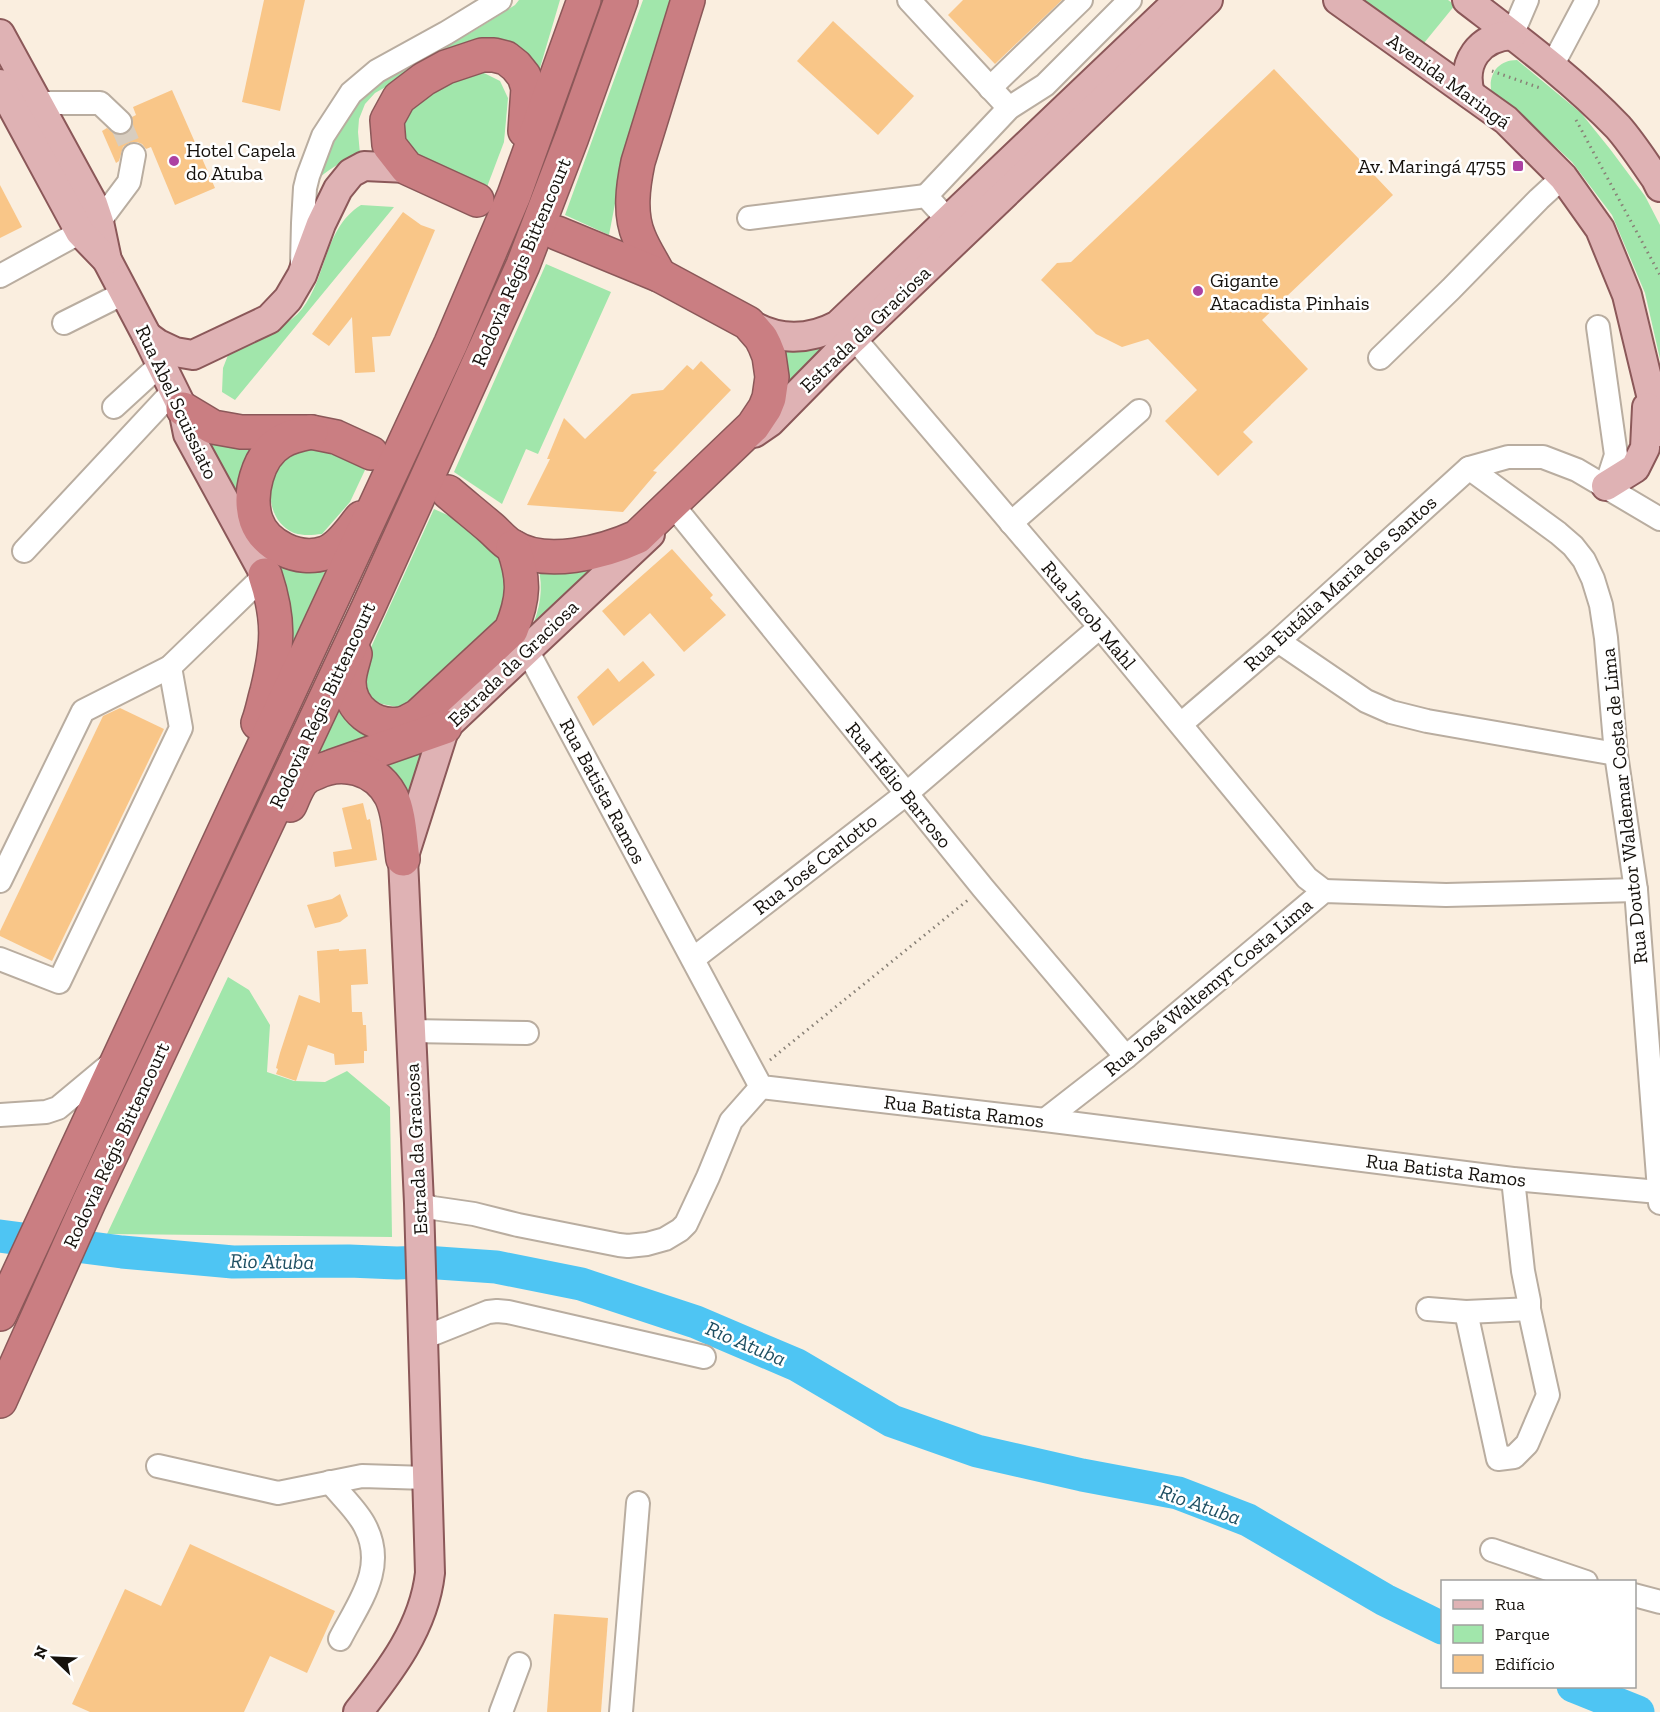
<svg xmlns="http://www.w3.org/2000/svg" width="1660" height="1712" font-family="'Zilla Slab',serif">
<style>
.green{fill:#a1e6ab}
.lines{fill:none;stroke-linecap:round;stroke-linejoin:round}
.river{stroke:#4ec5f3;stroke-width:33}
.building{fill:#f9c688}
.minor-tunnel{stroke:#d8cdbf;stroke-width:22;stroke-dasharray:22 11;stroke-linecap:butt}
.minor-casing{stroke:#b9ada0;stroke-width:26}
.major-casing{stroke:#8b5859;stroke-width:32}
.highway-casing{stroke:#8b5859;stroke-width:36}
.path{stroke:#888076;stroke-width:3;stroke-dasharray:1.5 4.5;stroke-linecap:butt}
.minor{stroke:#fff;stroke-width:22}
.major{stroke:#dfb2b4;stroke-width:28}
.highway{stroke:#ca7e82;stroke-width:33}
.poi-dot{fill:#ac41a2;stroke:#fff;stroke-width:2}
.labels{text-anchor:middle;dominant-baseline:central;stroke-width:5;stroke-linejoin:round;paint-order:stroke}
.street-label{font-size:20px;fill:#15110c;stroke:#fff}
.poi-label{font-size:20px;fill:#15110c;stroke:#fff;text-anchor:start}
.water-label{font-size:21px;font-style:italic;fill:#1e4f62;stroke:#fff}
</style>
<rect width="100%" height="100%" fill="#faeedf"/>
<g class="green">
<path d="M519,0h41l-23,78 -91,-25 -71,40 -10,11 -6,15 -1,13 2,22c-16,6 -28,13 -41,24l19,-49 30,-42 104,-55 43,-27z"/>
<path d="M643,0h32l-52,162 -14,73 -44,-20z"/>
<path d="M1361,0h87l7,5 -35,43z"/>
<path d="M1517,60l64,53 29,36 35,47 15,29v134l-15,-66 -33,-78 -40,-53 -60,-56 -20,-11c-5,-19 5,-35 25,-35z"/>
<path d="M484,73l16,8 8,17 -4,44 -17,45 -69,-29 -14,-17 -1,-19 9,-16 18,-15 35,-16z"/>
<path d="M361,205l33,2 -159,193 -13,-8 1,-24 7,-18c24,-11 55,-20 72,-41 25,-32 22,-81 59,-104z"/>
<path d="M546,264l65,28 -73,162 -12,-5 -24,55 -48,-32z"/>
<path d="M829,344l-41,40 -9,-38c18,2 32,5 50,-2z"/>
<path d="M267,440c-17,18 -31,30 -30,57l-33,-56z"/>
<path d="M301,447c26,2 43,8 64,23l-15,32 -28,32c-10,1 -18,2 -28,-1 -26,-11 -30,-47 -14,-68 6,-8 13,-13 21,-18z"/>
<path d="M434,509l18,8 47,34 10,24 -5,43 -93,84 -14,5 -15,-3 -10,-5 -8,-14 -1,-20z"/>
<path d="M607,557l-76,73c9,-22 13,-41 7,-64z"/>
<path d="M276,560l53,2 -42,99z"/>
<path d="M339,694l32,45 -60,15z"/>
<path d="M425,747l-18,55 -19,-38z"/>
<path d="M228,977l21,13 21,35 -3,47 27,9 31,1 22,-11 43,36 2,130 -285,-3z"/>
</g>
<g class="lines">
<g class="river">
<path d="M0,1236l122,16 111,10 116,-1 48,2 27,-1 72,5 85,17 115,38 101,43 95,56 85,30 105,24 96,18 70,27 137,80 57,28"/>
<path d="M1573,1686l65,26"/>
</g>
</g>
<g class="building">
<path d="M264,0h41l-25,111 -38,-9z"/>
<path d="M963,0h99l-67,64 -47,-49z"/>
<path d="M833,21l81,75 -36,39 -81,-74z"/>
<path d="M1274,69l119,126 -131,125 46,49 -65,63 10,10 -35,34 -53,-55 32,-31 -49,-51 -26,8 -26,-13 -55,-54 16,-17 14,-1z"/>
<path d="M172,90l43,98 -40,17 -24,-58 -5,2 -4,-5 -5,-2 -8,1 -6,4 -4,14 -3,2 -14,-32 5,-3 9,7h8l6,-4 3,-5 -1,-9 4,-2 -3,-8z"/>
<path d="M0,185l22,42 -22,11z"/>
<path d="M403,212l18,13 14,5 -45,106 -18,1 3,35 -20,1 -3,-56 -23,29 -17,-12z"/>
<path d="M701,361l30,29 -78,81 4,1 -34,40 -96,-7 23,-46h-3l17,-41 21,21 47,-45 31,-4 24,-25 6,5z"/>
<path d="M672,549l41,46 -3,3 16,17 -42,37 -34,-39 -26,23 -22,-25z"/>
<path d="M643,661l12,14 -62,51 -16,-29 31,-29 11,14z"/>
<path d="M120,708l44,21 -112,232 -52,-25v-5l103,-215z"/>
<path d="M363,803l4,17 3,-1 7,41 -42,7 -2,-15 19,-3 -10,-41z"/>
<path d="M340,894l8,22 -8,6 -25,6 -8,-23 25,-6z"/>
<path d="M339,949v2l27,-2 2,35 -17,1 1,27h10l1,13h3l1,26h-3v12l-29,2 -1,-11 -26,-9 -12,36 -20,-7 2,-5 -2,-1 4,-15 19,-58 21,8 -3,-52z"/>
<path d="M190,1544l145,67 -28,62 -37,-17 -26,56h-154l-18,-8 53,-115 36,17z"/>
<path d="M554,1614l54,4 -7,94h-54z"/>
</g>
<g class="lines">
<path class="minor-tunnel" d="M120,122l14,33"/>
<g class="minor-casing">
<g id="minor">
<path d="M909,0l100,108"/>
<path d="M1512,35l15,-35"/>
<path d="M1552,66l35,-66"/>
<path d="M990,88l91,-88"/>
<path d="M38,103h62l20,19"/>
<path d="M926,196l83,-88 36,-23 85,-85"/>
<path d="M749,218l177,-22 22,24"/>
<path d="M302,264l1,-41 2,-35 3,-12 15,-40 28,-43 26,-22 69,-38 54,-33"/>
<path d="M0,276l99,-54 30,-40 5,-27"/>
<path d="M64,323l60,-30"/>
<path d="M1598,327l18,128 -10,31"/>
<path d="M854,338l246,289 207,251 17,13"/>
<path d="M1380,358l71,-69 88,-90 24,-22"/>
<path d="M114,407l47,-43"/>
<path d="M1469,468l89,65 15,13 11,14 9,19 8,26 5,33 10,116 20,136 24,313"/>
<path d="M676,509l307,379 143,169"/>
<path d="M1011,523l128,-112"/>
<path d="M24,551l150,-161"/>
<path d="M1278,641l88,60 25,11 36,9 189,33"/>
<path d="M527,650l234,437 284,33 468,59 146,13"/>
<path d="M1181,724l97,-83 191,-173 39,-11h35l34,13 83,49"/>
<path d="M0,881l83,-170 87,-44 95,-92"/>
<path d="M0,959l59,23 122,-254 -11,-61"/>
<path d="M693,959l213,-165 194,-167"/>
<path d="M411,1031l116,2"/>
<path d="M0,1115l46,-3 12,-4 54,-45"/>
<path d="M1045,1120l81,-63 198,-166 122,4 190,-5"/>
<path d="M419,1203l14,5 41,6 44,11 101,20 9,1 19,-2 18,-5 15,-9 6,-6 22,-47 23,-56 30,-34"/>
<path d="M1428,1309l38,3 63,-3"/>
<path d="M1466,1312l32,147 16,-2 13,-13 21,-49 -19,-86v-8l-6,-30 -10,-92"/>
<path d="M423,1338l65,-26 9,-1 11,1 196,45"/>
<path d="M158,1466l120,27 84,-17 65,2"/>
<path d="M330,1482c11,14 27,28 35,44 22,42 -6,76 -25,113"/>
<path d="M1492,1550l94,32"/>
<path d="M1634,1595l26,7"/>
<path d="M501,1712l18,-48"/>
<path d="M621,1712l17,-209"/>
</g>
</g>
<g class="major-casing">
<g id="major">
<path d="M1338,0l168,120 57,57 37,52 27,66 33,137"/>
<path d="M1467,0c52,40 105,79 151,127 14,16 26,35 38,52l4,8"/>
<path d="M0,34l93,170 6,18 8,38 40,76 36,73 5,25 77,141"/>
<path d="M0,84l80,148 27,28"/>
<path d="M1470,94c-9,-32 9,-57 42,-59"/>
<path d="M748,323c29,18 60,18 90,2l341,-325"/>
<path d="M147,336l11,8 17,8 18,3 76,-36 19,-20 14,-24 19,-51 17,-35 13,-16 13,-7 43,2"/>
<path d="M754,433l16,-11 65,-66 373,-356"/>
<path d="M1606,486l29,-18 10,-20 2,-41"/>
<path d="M358,1712c33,-42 66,-85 72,-139l-11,-370 -16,-344 42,-132 205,-193"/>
</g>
</g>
<g class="highway-casing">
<g id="highway">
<path d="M477,200l-70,-32 -18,-23 -2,-25 12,-22 25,-19 22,-12 36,-12h12l12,3 10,8 8,10 4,12 -3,43"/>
<path d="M659,275c-6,-12 -15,-25 -20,-38 -10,-23 -6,-51 -1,-75l50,-162"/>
<path d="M183,409l30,18 28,5h70l25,5 35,16"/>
<path d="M311,432c-10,2 -21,4 -30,10 -24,14 -33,53 -25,78 9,26 43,42 69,33 15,-5 26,-23 36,-35"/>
<path d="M448,492c14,12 29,24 43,36 7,6 13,14 21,18 33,22 92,6 125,-9l116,-111 12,-18 4,-10 3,-21 -3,-21 -4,-10 -4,-8 -13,-15 -89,-48 -102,-42"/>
<path d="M355,654c-2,8 -6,19 -6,28 0,27 25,46 51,42 7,-1 12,-5 18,-8l93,-86c13,-31 14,-51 2,-83"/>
<path d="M258,723c4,-10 6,-22 9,-32 11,-45 13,-71 -2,-116"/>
<path d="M333,766l112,-39"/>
<path d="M290,805c3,-7 6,-15 10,-21 3,-5 9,-9 15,-11 27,-14 61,-5 76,23 9,18 9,43 12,63"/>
<path d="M0,1314l451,-971 63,-148 70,-195"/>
<path d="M0,1401l89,-199 279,-594 155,-343 49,-128 49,-137"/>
</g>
</g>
<g class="path">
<path d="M1492,71l48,17"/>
<path d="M1576,120l84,155"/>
<path d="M770,1060l198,-160"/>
</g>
<use href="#minor" class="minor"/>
<use href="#major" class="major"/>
<use href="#highway" class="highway"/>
</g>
<g class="poi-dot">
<circle cx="174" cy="161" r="6"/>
<rect x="1512" y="160" width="12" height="12" rx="3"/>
<circle cx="1198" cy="291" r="6"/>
</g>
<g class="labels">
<g class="street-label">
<text transform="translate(1449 81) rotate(36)">Avenida Maringá</text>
<text transform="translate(521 262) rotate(-67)">Rodovia Régis Bittencourt</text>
<text transform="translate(865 329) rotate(-44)">Estrada da Graciosa</text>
<text transform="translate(177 402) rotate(65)">Rua Abel Scuissiato</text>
<text transform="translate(1340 583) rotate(-42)">Rua Eutália Maria dos Santos</text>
<text transform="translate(1089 615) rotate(50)">Rua Jacob Mahl</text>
<text transform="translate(513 663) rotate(-44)">Estrada da Graciosa</text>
<text transform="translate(322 705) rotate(-65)">Rodovia Régis Bittencourt</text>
<text transform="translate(899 785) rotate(51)">Rua Hélio Barroso</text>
<text transform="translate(603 791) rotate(62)">Rua Batista Ramos</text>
<text transform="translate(1624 806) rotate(-96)">Rua Doutor Waldemar Costa de Lima</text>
<text transform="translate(815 864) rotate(-38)">Rua José Carlotto</text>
<text transform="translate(1208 987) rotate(-40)">Rua José Waltemyr Costa Lima</text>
<text transform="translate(964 1111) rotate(7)">Rua Batista Ramos</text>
<text transform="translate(116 1145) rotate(-65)">Rodovia Régis Bittencourt</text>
<text transform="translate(416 1149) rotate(-93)">Estrada da Graciosa</text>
<text transform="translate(1446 1170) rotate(7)">Rua Batista Ramos</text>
</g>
<g class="poi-label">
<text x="186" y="150">Hotel Capela<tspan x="186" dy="23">do Atuba</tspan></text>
<text x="1506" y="166" text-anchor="end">Av. Maringá 4755</text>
<text x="1210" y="280">Gigante<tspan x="1210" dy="23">Atacadista Pinhais</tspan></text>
</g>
<g class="water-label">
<text transform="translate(272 1261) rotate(1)">Rio Atuba</text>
<text transform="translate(746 1343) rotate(23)">Rio Atuba</text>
<text transform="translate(1200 1504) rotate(19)">Rio Atuba</text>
</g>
</g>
<rect x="1441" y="1580" width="195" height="108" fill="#ffffff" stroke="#a1a09e" stroke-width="1.5"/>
<rect x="1453" y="1600" width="30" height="9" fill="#dfb2b4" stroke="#a1a09e" stroke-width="1.5"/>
<text x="1495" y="1610" font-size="18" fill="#15110c">Rua</text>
<rect x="1453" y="1625" width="30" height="18" fill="#a1e6ab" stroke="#a1a09e" stroke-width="1.5"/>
<text x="1495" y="1640" font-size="18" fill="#15110c">Parque</text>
<rect x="1453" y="1655" width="30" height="18" fill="#f9c688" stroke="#a1a09e" stroke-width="1.5"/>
<text x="1495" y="1670" font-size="18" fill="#15110c">Edifício</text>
<g transform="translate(54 1658) rotate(293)" stroke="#ffffff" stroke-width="4.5" paint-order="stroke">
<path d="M0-4.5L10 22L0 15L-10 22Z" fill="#15110c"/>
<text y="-9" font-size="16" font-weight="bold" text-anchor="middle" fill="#15110c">N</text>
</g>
</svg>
